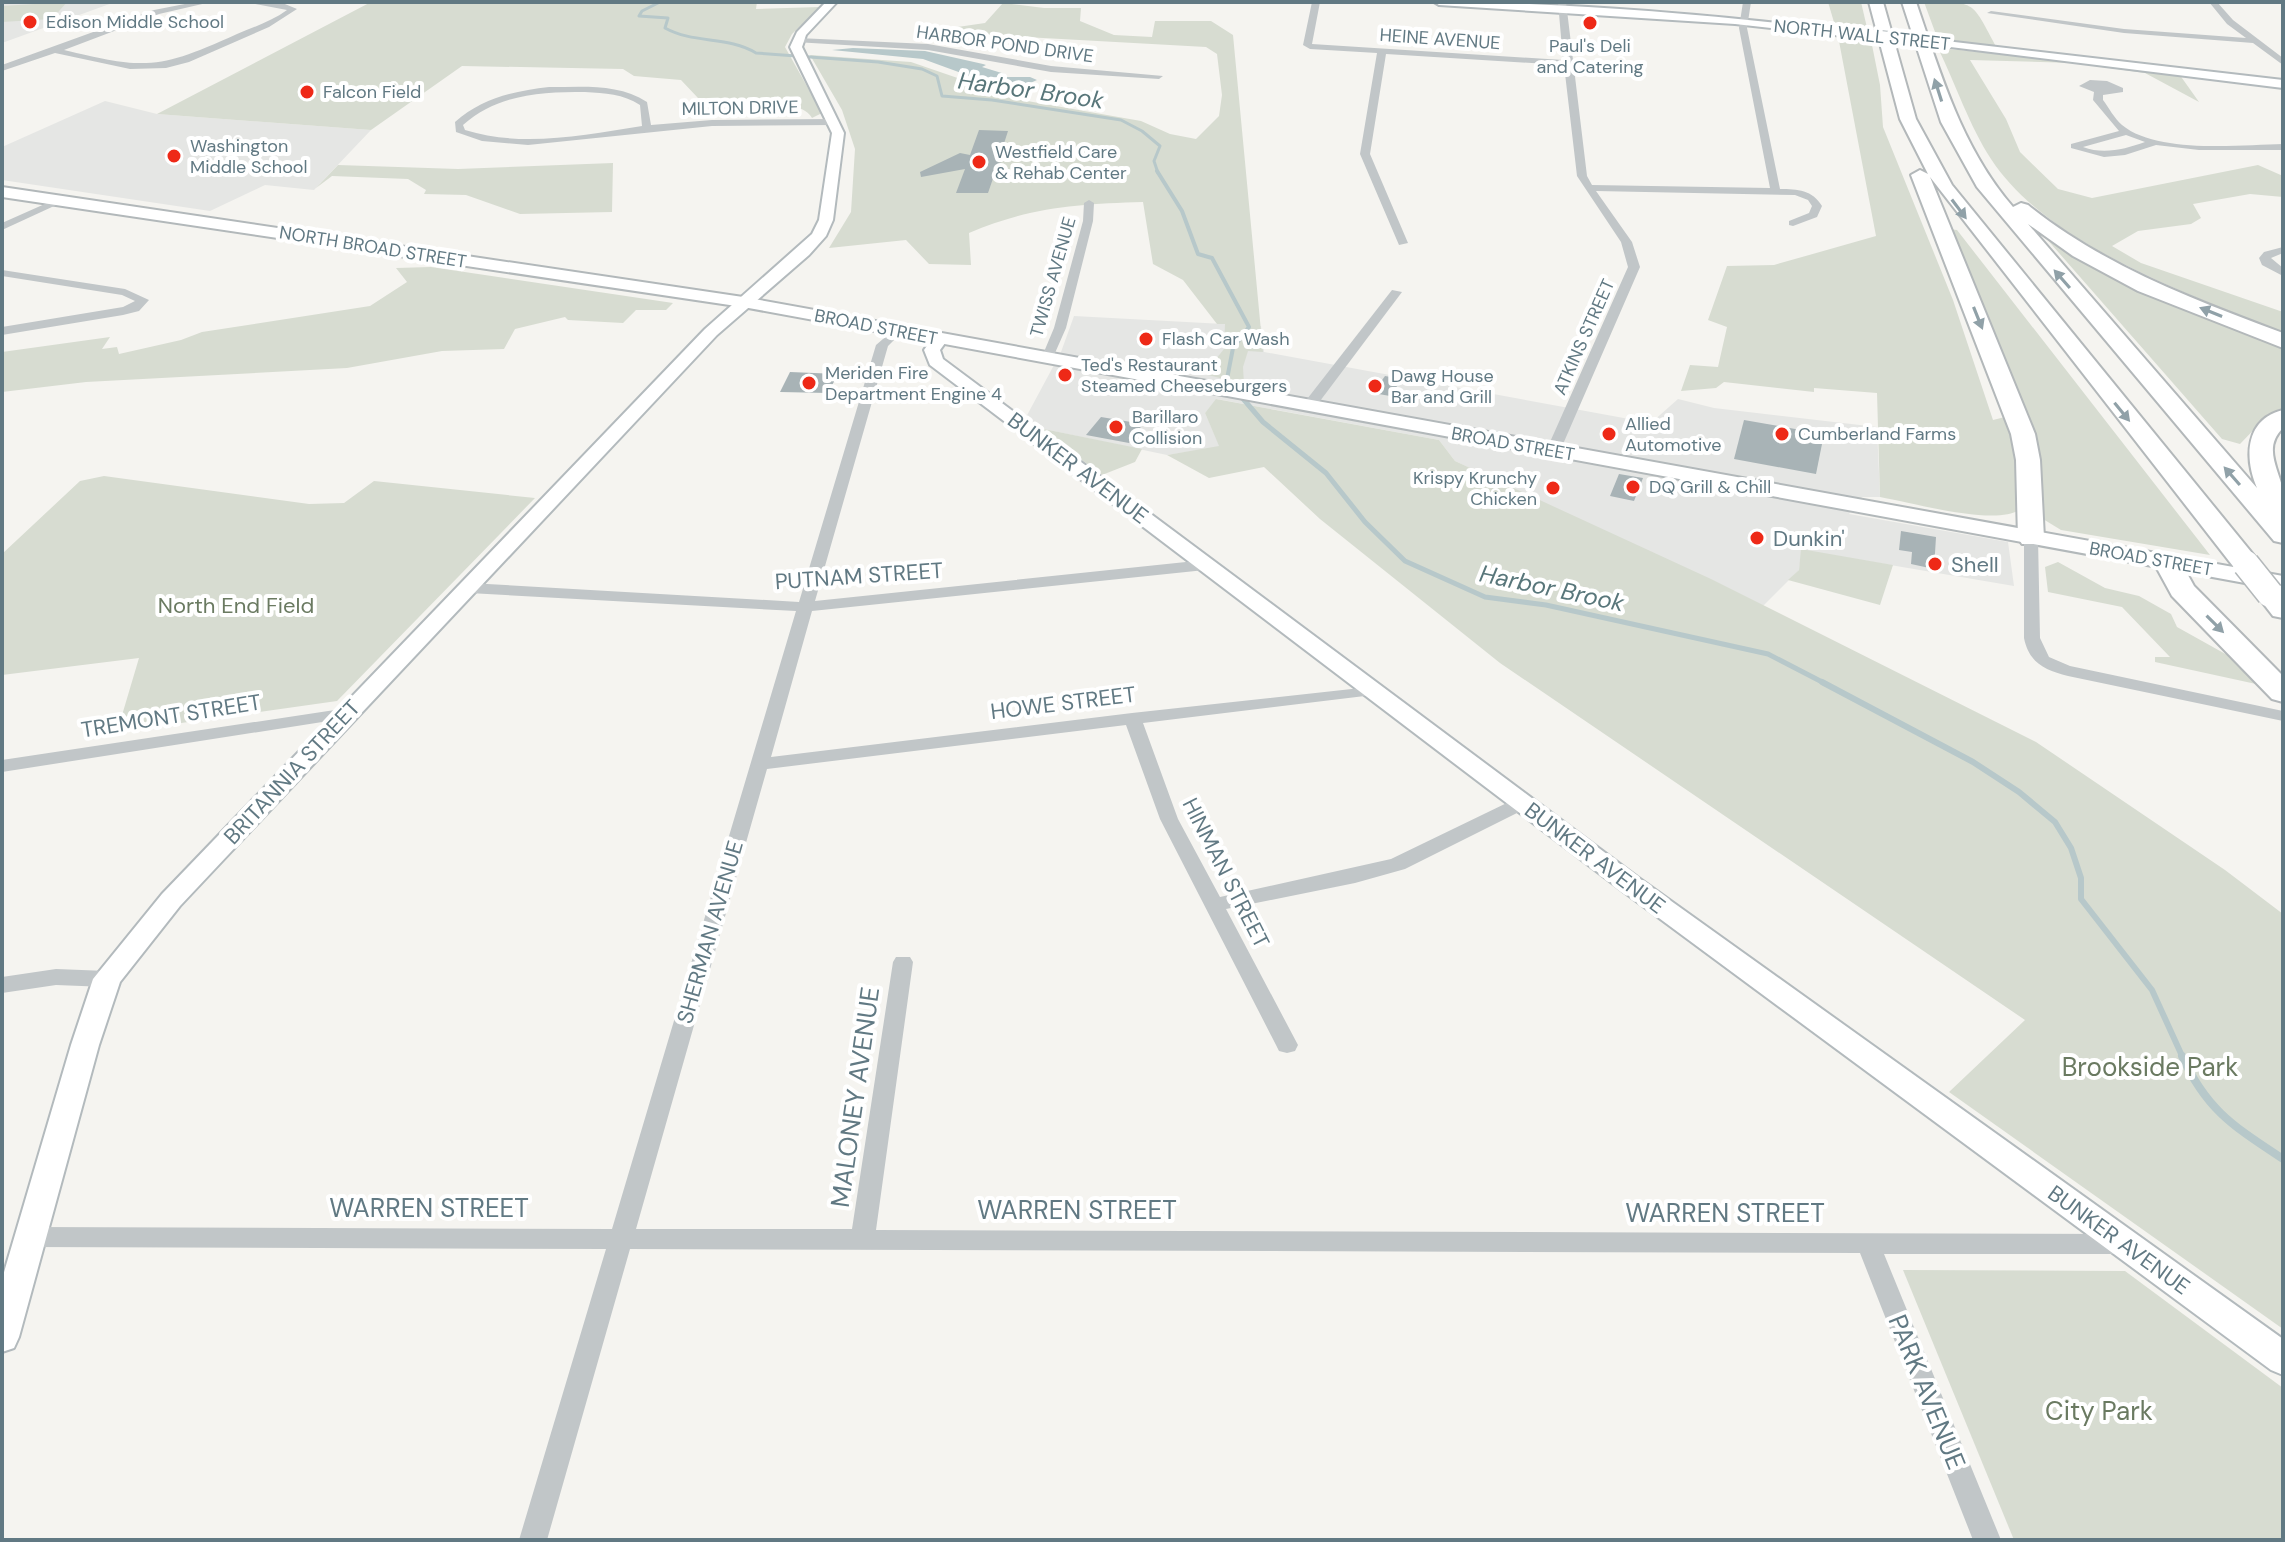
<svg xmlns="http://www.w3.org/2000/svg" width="2285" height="1542" font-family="'DM Sans',sans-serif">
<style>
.built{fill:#e5e6e4}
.green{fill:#d7dcd1}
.water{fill:#b7c8ca}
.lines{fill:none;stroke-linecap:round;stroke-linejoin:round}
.stream-far4{stroke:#b7c8ca;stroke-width:3}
.stream-far3{stroke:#b7c8ca;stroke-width:4}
.stream-far2{stroke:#b7c8ca;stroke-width:5}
.stream-far1{stroke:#b7c8ca;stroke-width:6}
.stream{stroke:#b7c8ca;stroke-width:8}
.building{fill:#a8b3b6}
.secondary-casing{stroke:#b3babd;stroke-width:4}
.primary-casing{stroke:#b2b8ba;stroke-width:4}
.highway-casing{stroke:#b3b8ba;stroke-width:4}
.street{fill:#c1c6c8;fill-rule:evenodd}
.secondary{fill:#fff;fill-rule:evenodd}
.primary{fill:#fff;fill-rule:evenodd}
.highway{fill:#fff;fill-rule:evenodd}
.secondary-bridge-casing{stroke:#b3babd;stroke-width:14;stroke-linecap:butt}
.highway-bridge-casing{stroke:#b3b8ba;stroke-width:29;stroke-linecap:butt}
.secondary-bridge{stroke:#fff;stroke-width:12}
.highway-bridge{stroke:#fff;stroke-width:26}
.oneway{fill:#90a1a8}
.poi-dot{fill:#ee2917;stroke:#fff;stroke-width:3}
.labels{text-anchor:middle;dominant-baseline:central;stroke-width:8;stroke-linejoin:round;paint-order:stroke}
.far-poi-label{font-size:18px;fill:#617983;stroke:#fff;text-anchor:start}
.far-street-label{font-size:18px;fill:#617983;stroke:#fff}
.street-label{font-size:22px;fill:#617983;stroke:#fff}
.poi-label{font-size:22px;fill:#617983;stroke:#fff;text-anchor:start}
.park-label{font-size:22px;fill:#6a7a61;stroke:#fff}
.water-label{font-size:24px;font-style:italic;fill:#58767a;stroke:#fff}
.near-park-label{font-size:26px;fill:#6a7a61;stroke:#fff}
.near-street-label{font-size:26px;fill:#617983;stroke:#fff}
</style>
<rect width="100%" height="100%" fill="#f5f4f0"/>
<g class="built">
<path d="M2,2h113l-113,41z"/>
<path d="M105,101l52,13 214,16 -57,60 -49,-5 -55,26 -208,-31v-33z"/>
<path d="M1074,316l187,10 3,26 387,71 27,-24 36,9 163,19 3,70h-18l-13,17 159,28 6,44 -212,-36 -3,20 -36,36 -308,-145 -16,-21 -222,-41 -12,14 15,34 -53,8 -128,-27 -14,-9 36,-67z"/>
</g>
<g class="green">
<path d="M67,2l-15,17 -50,3v-16z"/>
<path d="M371,2h386l-1,7 64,-2 -28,27 -7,13 37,66 -10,5c-11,-22 -91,-19 -114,-20l-17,-18 -47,-4 -11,-7 -161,-3 -91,64 -214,-16z"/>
<path d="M1828,2h33l7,30 -32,-3z"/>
<path d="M1924,2c54,0 47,-1 73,46l-59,-8z"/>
<path d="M1003,3l41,5h37l-1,13 34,14 38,2 3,-16h56l22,14 30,317 -15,-1 -5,16 1,17 -40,-10 20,-25 1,-25h-8l-34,-44 -30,-16 -10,-62c-66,2 -113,5 -174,31l2,32 -42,-1 -23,-24 -77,8 22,-36 4,-63 -13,-39 -32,-55 101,7 64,22 24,12 142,25 29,13 26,5 23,-23 3,-21 -5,-41 -11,-7 -289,-16 -1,-3 28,1 41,-6z"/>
<path d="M1838,36l33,4 9,45 3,42 70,173 40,120 16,-4 9,43 1,51c-24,16 -106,-7 -139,-13l-3,-104 -63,-5v4l-90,-10 -8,6 -35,3 9,-26 28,2 9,-40 -19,-7 19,-54 47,-1 102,-29z"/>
<path d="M1938,48l239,23 22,31 -54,-29 -71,-10 -104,-3 36,59 14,33 38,37 34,9 166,-33 25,11v21l-33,-3 -57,10 8,14 -10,6 -53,7 -26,15 29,17 142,49v21c-93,-39 -235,-87 -292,-174 -21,-32 -36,-76 -53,-111z"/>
<path d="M613,163l-1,49 -92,2 -54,-19 -42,-1 2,-4 -18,-11 -76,-3 -16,12 22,-23 120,4z"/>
<path d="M1949,229l8,1 253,325 -149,-25 -18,-11 -10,-92z"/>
<path d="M2038,229l245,116v68l-19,6 -24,25 -18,-5z"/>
<path d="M431,267l242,36 -7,7h-30l-13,13 -55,-3 -3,-3 -50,12 -11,20 -62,2 -95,17 -261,14 -84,10v-40l108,-15 -8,12 15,-2 2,7 62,-14 21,-8 168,-26 37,-24 -11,-14z"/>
<path d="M1216,399l223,41 16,21 256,118 325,163 189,128 58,44v415l-334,-237 76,-72 -525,-357 -180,-144 -56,-52 -55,11 -42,-23 52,-9 -14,-33z"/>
<path d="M1039,428l103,21 -7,13 -33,13z"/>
<path d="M104,476l205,28 35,-1 30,-22 161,17 -198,203 -220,31 22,-74 -137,17v-121l78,-73z"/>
<path d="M1801,549l92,16 -13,40 -92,-25 11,-10z"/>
<path d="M2058,562l47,26 34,8 32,18 6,13 52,29 27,28 -101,-22v-5h15l-48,-50 -74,-15 -3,-25z"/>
<path d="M1903,1270l222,1 158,117v152h-269z"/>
</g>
<path class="water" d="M853,48l72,3 58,13 3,1 -4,2 23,7 -6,3h31l7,3 -18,8 -14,1 -82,-30 -91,-9z"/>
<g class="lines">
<path class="stream-far4" d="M660,2l-18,9 -3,5 29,2 -3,10c29,16 63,8 91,25l122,9 44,7 15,7 5,20 50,4 129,20 21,11 18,15 -6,15 4,12"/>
<path class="stream-far3" d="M1157,171l25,40 16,43 14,4 37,69 -16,21 -6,31 14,17"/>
<path class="stream-far2" d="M1239,394l24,28 63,51 39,49 40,39 80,36 61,8 222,49 58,30"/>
<path class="stream-far1" d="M1822,682l151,80 46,30 36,30 16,26 10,30v21l71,91 31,68"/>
<path class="stream" d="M2182,1056c25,55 53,71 101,103"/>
</g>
<g class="building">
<path d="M979,130l29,1 -10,31 4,1 -4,1 -10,29h-32l9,-24 -44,8 -1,-5 40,-19 10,2z"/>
<path d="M790,372l48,2 -10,19 -48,-1z"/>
<path d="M1385,376l17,3 -12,17 -17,-3z"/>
<path d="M1101,417l42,7 -14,19 -43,-8z"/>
<path d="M1744,420l80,14 -8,40 -82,-15z"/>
<path d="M1619,474l24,4 -9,23 -24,-5z"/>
<path d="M1901,531l35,6 -2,32 -23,-5 1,-12 -13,-2z"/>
</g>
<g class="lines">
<g class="secondary-casing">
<g id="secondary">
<path d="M826,2h11l-31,33 -4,12 42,86 -11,87 -7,16 -17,19 -92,80 -537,571 -60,76 -21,63 -80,292 -5,11 -12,4v-73l69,-234 22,-66 69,-85 543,-565 107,-95 7,-14 13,-87 -42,-86 7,-15z"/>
<path d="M1434,2c142,0 286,14 427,30l5,3 -5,3 -126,-14 -296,-19z"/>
<path d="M1946,41l337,39v8l-341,-42v-4z"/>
<path d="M940,334l8,5 -8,11 3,9 696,519 644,461v36l-12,-5 -650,-480 -691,-525 -6,-15 10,-14z"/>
</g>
</g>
<g class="primary-casing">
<path id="primary" d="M2,187l741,110 1540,279v14l-1540,-283 -741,-110z"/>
</g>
<g class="highway-casing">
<g id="highway">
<path d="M1869,2h14l33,117 36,66 304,373 4,6 -4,6h-20l-306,-393 105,257 5,26 4,78 -4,6h-18l-4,-6 -2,-78 -5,-26 -100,-259 9,-5 8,4 -28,-55z"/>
<path d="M1902,2h14c25,73 46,146 97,205l8,-4 7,2c76,61 164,94 255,128v15l-145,-57 -65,-35 -45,-32 229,264c-13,-30 -12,-69 26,-78v18c-20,19 -5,40 0,62 2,15 0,37 0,53l-9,-2 -297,-354 -36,-65z"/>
<path d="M2168,555l10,2 16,29 89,90v26l-11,-3 -100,-103 -18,-33 4,-6z"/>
<path d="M2270,586l13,6v26l-10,-2 -17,-22 4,-6z"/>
</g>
</g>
<g class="street">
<path d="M195,2h16l-52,12 -95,36c82,20 96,19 173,-16 17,-7 35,-13 50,-24l-43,-8h36l17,7 -28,18 -80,35 -23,6 -36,1 -75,-16 -53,18v-6l152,-55z"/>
<path d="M1312,2h8l-8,42 251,16 -5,-58h8l21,174 5,9 178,3 -31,-160 4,-26h8l-4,26 33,161c18,0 32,1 42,17l-5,11 -24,9 -4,-1v-4l20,-8 3,-7 -4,-6 -13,-5 -199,-4 36,51 8,25 -80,184 -2,3h-10l-2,-3 82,-184 -7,-25 -44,-66 -13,-111 -178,-11 -16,100 38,89 -9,2 -39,-91 17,-101 -67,-4 -7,-4z"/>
<path d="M2209,2h8l16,18 50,38v7l-30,-22 -129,-10 -137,-20 4,-2 133,18 122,9 -19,-14z"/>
<path d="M798,38l130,6 123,22 112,10 -4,3 -108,-7 -123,-22 -133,-8z"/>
<path d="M2090,80l17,1 16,7v4l-20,3v5c6,8 11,18 19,25 35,29 117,20 161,19v6h-84l-43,-5 -31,10 -21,2 -33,-9v-4l48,-13 -26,-31 1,-8 -15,-6zM2126,135l19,7c-20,7 -41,13 -62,5z"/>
<path d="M549,87c34,0 69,-4 98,15l4,23 61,-5 122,-1 5,3 -5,3 -122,1 -184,19 -46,-4 -26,-9 -1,-10c27,-24 59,-31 94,-35zM585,92c20,1 38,2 55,13l2,21c-59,9 -119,22 -177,4l-2,-5c35,-31 78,-33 122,-33z"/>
<path d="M56,199l9,2 -63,29v-7z"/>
<path d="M1089,200l5,3 -1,18 -27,107 -15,34h-8l-2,-3 13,-31 29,-107 1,-18z"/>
<path d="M2283,247v6l-12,5 12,10v8l-21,-11 -3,-7 5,-6z"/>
<path d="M2,270l123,19 24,11 -10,11 -16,4 -121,20v-8l121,-20 12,-6 -13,-6 -120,-19z"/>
<path d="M1392,290l10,2 -88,117h-10v-6z"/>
<path d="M897,327l6,4 -15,15 -73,255 390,-41 8,5 -8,5 -393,41 -41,146 361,-44 247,-27 2,4 -2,4 -6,1 -230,28 35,96 42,78 171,-38 124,-60 7,-2 9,6 -2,4 -124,62 -50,14 -129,26 72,136 -3,6 -8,2 -8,-2 -3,-6 -116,-226 -34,-94 -359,44 -131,460h216l41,-267 3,-5h14l3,5 -37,268 1248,4 9,3 3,7 -3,7 -9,3h-240l117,286h-28l-113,-287 -1230,-4 -83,291h-28l87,-291 -576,-2 -9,-3 -3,-7 3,-7 9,-3 582,2 184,-618 -327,-18 -8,-5 8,-5 330,19 77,-257z"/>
<path d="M2031,534l7,4 2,100 9,19 21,9 213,45v10l-215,-45c-23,-6 -39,-13 -44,-38v-100z"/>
<path d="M348,708l6,1 3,4 -3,4 -352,55v-12z"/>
<path d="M56,969l51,2 7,3 3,5 -3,5 -7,3 -51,-2 -54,8v-16z"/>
</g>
<use href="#secondary" class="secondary"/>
<use href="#primary" class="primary"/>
<use href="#highway" class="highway"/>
<g class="secondary-bridge-casing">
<path id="secondary-bridge" d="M1861,35l85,9"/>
</g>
<g class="highway-bridge-casing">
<path id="highway-bridge" d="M2246,564l24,30"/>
</g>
<use href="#secondary-bridge" class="secondary-bridge"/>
<use href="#highway-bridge" class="highway-bridge"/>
</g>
<defs><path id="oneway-solid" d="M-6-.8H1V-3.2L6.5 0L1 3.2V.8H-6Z" transform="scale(2)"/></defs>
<g class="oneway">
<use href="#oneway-solid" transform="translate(1938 90) rotate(-108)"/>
<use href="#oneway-solid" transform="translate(1959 209) rotate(53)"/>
<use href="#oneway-solid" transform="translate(2062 279) rotate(-131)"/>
<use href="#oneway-solid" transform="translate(2211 312) rotate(-158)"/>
<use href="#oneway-solid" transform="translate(1978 318) rotate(68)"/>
<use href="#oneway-solid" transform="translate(2122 412) rotate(51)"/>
<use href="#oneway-solid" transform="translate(2232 476) rotate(-131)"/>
<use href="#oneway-solid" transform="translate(2215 624) rotate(45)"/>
</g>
<g class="poi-dot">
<circle cx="30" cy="22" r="8"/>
<circle cx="1590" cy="23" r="8"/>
<circle cx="307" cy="92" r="8"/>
<circle cx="174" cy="156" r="8"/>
<circle cx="979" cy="162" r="8"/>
<circle cx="1146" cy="339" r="8"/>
<circle cx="1065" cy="375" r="8"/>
<circle cx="809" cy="383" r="8"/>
<circle cx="1375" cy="386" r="8"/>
<circle cx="1116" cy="427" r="8"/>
<circle cx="1609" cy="434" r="8"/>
<circle cx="1782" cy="434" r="8"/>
<circle cx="1633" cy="487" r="8"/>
<circle cx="1553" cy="488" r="8"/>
<circle cx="1757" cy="538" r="8"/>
<circle cx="1935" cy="564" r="8"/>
</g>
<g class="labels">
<g class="far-poi-label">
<text x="46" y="22">Edison Middle School</text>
<text x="1590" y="46" text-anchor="middle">Paul's Deli<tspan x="1590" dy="21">and Catering</tspan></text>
<text x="323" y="92">Falcon Field</text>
<text x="190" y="146">Washington<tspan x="190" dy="21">Middle School</tspan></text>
<text x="995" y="152">Westfield Care<tspan x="995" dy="21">&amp; Rehab Center</tspan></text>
<text x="1162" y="339">Flash Car Wash</text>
<text x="1081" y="365">Ted's Restaurant<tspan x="1081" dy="21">Steamed Cheeseburgers</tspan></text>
<text x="825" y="373">Meriden Fire<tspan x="825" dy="21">Department Engine 4</tspan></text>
<text x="1391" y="376">Dawg House<tspan x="1391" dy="21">Bar and Grill</tspan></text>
<text x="1132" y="417">Barillaro<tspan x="1132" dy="21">Collision</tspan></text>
<text x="1625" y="424">Allied<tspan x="1625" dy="21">Automotive</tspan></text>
<text x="1798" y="434">Cumberland Farms</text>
<text x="1537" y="478" text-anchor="end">Krispy Krunchy<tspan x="1537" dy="21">Chicken</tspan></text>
<text x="1649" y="487">DQ Grill &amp; Chill</text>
</g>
<g class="far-street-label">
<text transform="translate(1862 35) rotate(6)">NORTH WALL STREET</text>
<text transform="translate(1440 39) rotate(4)">HEINE AVENUE</text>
<text transform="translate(1005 44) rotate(8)">HARBOR POND DRIVE</text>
<text transform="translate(740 108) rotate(-1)">MILTON DRIVE</text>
<text transform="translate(373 247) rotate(9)">NORTH BROAD STREET</text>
<text transform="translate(1053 277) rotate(-74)">TWISS AVENUE</text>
<text transform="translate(876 327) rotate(11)">BROAD STREET</text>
<text transform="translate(1584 337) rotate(-66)">ATKINS STREET</text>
<text transform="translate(1513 444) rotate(10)">BROAD STREET</text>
<text transform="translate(2151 559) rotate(10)">BROAD STREET</text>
</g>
<g class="street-label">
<text transform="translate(1078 468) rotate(37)">BUNKER AVENUE</text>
<text transform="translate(859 576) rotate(-4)">PUTNAM STREET</text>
<text transform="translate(1063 703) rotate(-7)">HOWE STREET</text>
<text transform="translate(171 716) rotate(-9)">TREMONT STREET</text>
<text transform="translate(292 772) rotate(-47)">BRITANNIA STREET</text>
<text transform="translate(1595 858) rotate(37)">BUNKER AVENUE</text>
<text transform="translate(1226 873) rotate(63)">HINMAN STREET</text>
<text transform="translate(710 932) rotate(-74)">SHERMAN AVENUE</text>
<text transform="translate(2119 1240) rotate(36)">BUNKER AVENUE</text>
</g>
<g class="poi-label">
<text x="1773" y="538">Dunkin'</text>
<text x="1951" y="564">Shell</text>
</g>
<g class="park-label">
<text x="236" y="605">North End Field</text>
</g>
<g class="water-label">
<text transform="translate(1031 90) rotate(8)">Harbor Brook</text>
<text transform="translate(1552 588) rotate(12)">Harbor Brook</text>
</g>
<g class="near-park-label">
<text x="2150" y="1067">Brookside Park</text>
<text x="2099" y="1411">City Park</text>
</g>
<g class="near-street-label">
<text transform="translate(855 1097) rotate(-82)">MALONEY AVENUE</text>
<text x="429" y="1208">WARREN STREET</text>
<text x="1077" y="1210">WARREN STREET</text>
<text x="1725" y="1213">WARREN STREET</text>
<text transform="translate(1927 1392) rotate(68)">PARK AVENUE</text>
</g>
</g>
<rect width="2285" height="1542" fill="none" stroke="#617983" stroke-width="8"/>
</svg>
